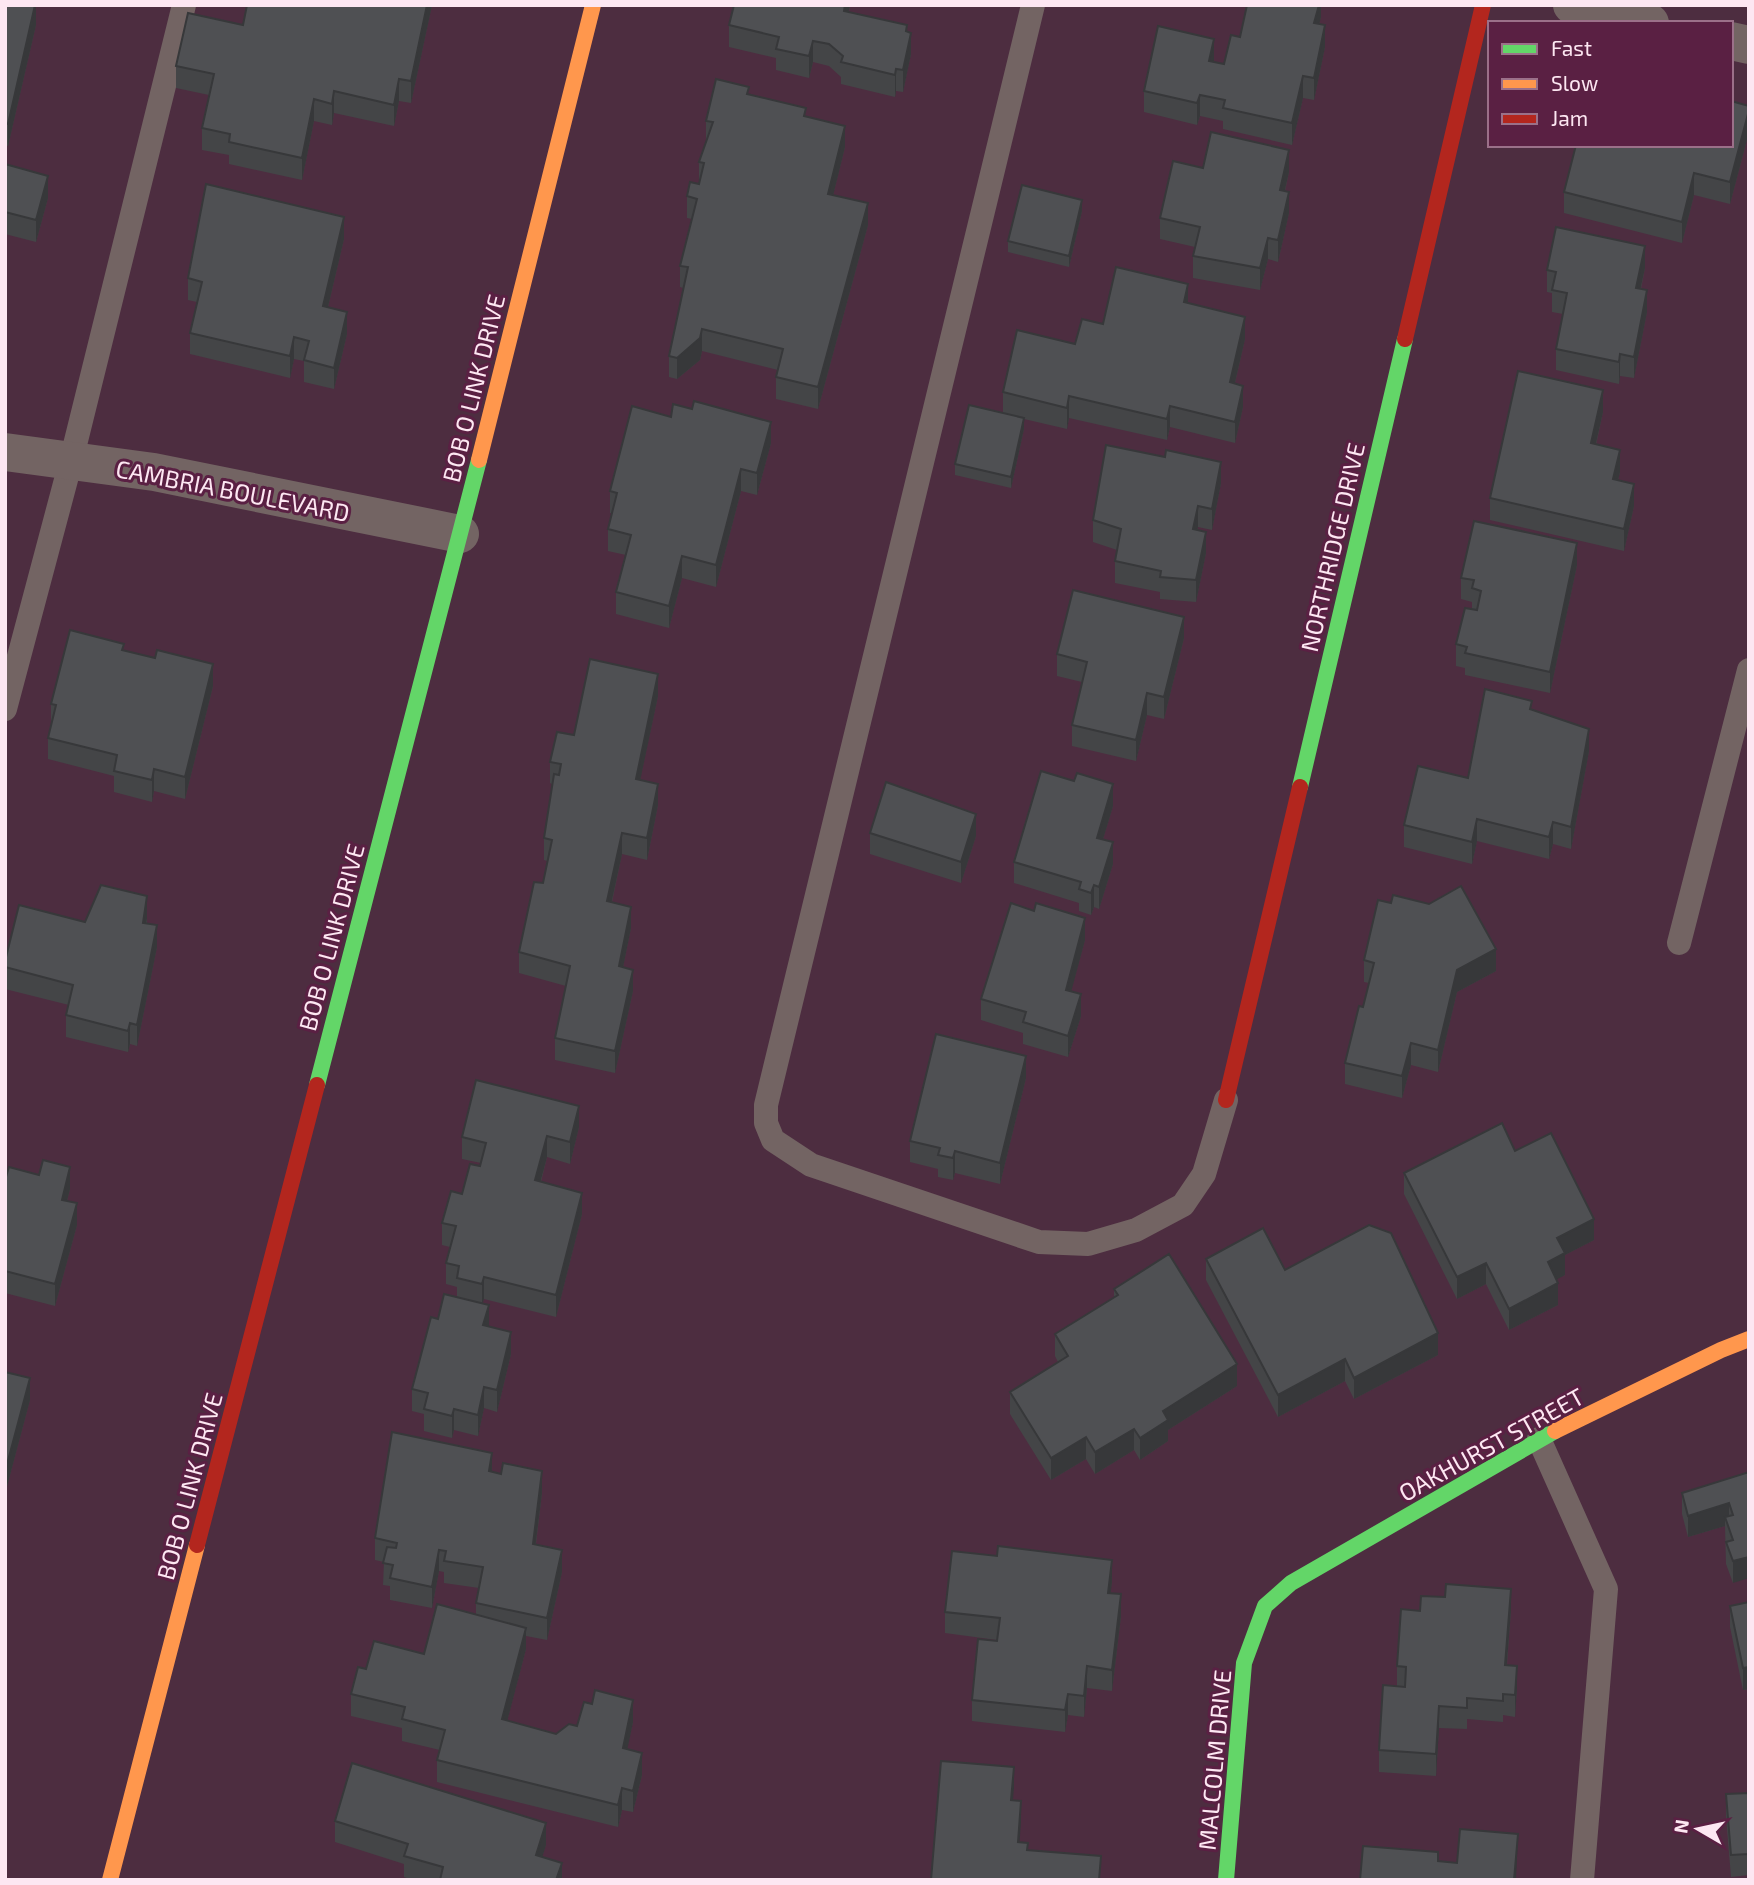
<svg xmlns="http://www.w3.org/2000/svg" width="1754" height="1885" font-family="'Exo 2',sans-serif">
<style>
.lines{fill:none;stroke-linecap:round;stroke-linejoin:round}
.lane{stroke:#736463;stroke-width:24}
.street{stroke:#736463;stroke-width:38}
.fast{stroke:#63d668;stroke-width:16}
.slow{stroke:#ff974d;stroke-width:16}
.jam{stroke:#b3261e;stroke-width:16}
.wall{fill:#444547}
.shaded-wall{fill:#37383a}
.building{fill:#4f5053;stroke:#37383a;stroke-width:2}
.labels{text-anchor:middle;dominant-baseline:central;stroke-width:6;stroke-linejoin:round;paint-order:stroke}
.street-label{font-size:24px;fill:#fde7f2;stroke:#5a2043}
</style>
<rect width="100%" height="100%" fill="#4d2d40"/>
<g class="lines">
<g class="lane">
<path d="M1033,5l-267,1100v18l7,17 38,25 228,77 49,2 48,-14 47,-25 21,-31 22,-74"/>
<path d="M5,709l66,-248 113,-456"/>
<path d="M1679,943l70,-273"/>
<path d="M1539,1439l67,150 -24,291"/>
</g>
<g class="street">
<path d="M1572,5l78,18"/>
<path d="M1731,41l18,4"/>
<path d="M5,452l149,20 306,62"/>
</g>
<g class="fast">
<path d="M1300,787l105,-448"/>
<path d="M317,1085l162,-625"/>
<path d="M1226,1880l18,-217 21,-57 26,-23 264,-152"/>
</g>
<g class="slow">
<path d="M479,460l114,-455"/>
<path d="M1555,1431l166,-81 28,-11"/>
<path d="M110,1880l87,-335"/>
</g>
<g class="jam">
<path d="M1405,339l78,-334"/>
<path d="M1226,1100l74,-313"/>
<path d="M197,1545l120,-460"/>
</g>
</g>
<g class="wall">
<path d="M5,5l31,20 -28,121 -3,-1z"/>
<path d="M247,5h185l-21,98 -12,-2 -5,25 -60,-13 -2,12 -18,-4 -12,59 -73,-16v-9l-27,-5v-22l7,-33 -33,-7v-22l67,-41z"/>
<path d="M850,5l-1,7 58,20 4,22 -8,38 -7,-1 -1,6 -54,-13v-7l-12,-11 -16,-4 -4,16 -33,-8v-12l-47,-11v-22z"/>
<path d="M1321,5v12l-2,7 6,23 -11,53 -11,-2 -11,47 -69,-16v-8l-23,-5 -3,9 -53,-13v-21l70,-31v2l10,2 16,-27z"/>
<path d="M749,94l57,22 39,31 -12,48 35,30 -50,184 -42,-10v-22l2,-7 -76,-19 -2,9 -23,19 -8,-2v-21l14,-68 -3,-1v-21l12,-47 -5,-1v-22l12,-12v-22l7,-20v-21z"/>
<path d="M1749,106v26l-19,72 -36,-9 -12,48 -118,-30v-21l167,-47z"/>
<path d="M5,164l43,34 -12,44 -31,-8z"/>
<path d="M1203,168l86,4 -4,19 4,22 -11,49 -10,-3 -8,31 -67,-12v-22l2,-9 -35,-8v-21z"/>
<path d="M1082,211l-13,56 -61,-15v-11z"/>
<path d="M344,239l-16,68 19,27 -13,55 -30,-7v-21l-10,-2 -4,19 -100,-24v-21l7,-31 -9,-2v-22z"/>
<path d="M1645,268l-4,21 6,23 -13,66 -14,-2 -1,8 -63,-14v-21l7,-35 -11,-2v-19l-5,-1v-22z"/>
<path d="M1188,303l57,36 -10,44 8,24 -8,36 -65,-16 -3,13 -98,-22 -2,11 -43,-10v10l-13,59 -56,-13v-11l48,-51v-21l100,-68z"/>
<path d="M1603,412l-7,33 24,27 -2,8 16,26 -10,45 -134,-31v-22z"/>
<path d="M771,443l-14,52 -16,-4 -25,96 -34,-9 -13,50 -53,-14v-22l10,-37 -18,-4v-22l4,-16h-2v-22z"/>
<path d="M1221,483l-9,47 -14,-3 -1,3 9,23 -10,49 -36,-3v-7l-45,-9v-22l2,-11 -24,-8v-22z"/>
<path d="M1577,565l-27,128 -85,-18v-7l-9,-2v-22l16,-35v-7l-11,-3v-21z"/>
<path d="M1184,638l-20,81 -17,-4 -11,46 -64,-15v-21l10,-43 -25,-6v-22z"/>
<path d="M124,650l89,36 -28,113 -31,-8 -2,11 -38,-10v-16l-66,-17v-21l3,-14v-20z"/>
<path d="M658,696l-18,84 18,25 -11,55 -25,-6 -10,48 19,26 -8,39 10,24 -18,82 -60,-13v-22l11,-52 -47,-13v-21l24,-69 4,-22 -3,-1v-22l8,-54 -2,-1v-21l24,-27z"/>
<path d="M1532,710l57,41 -18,98 -18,-5 -4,15 -72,-18 -5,23 -68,-17v-22l64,-47z"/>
<path d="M1113,806l-10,33 10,25 -14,45 -5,-2 -3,8 -12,-4v-8l-65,-20v-21z"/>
<path d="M870,833l106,3 -15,47 -91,-29z"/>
<path d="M147,918v5l10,24 -20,99 -7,-2 -2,8 -62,-15v-22l3,-10 -64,-16v-28l80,-39z"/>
<path d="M1085,940l-14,51 10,25 -13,41 -45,-13v-11l-42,-13v-21z"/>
<path d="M1364,960l132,11 -39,21 -19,80 -27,-7 -9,33 -57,-14v-21l18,-56 6,-24 -5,-1z"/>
<path d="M1026,1078l-26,106 -45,-11 -2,7 -15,-3v-8l-28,-7v-21z"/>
<path d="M579,1127l-9,37 -23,-7 -6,25 41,32 -26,103 -72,-18 -2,5 7,22 22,28 -14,58 -13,-4 -6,28 -24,-6 -2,8 -28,-7v-17l-12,-3v-22l26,-70 19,-22v-10l-11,-3v-21l4,-16 -8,-2v-22l39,-60 -19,-4v-22z"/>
<path d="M1515,1151l79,89 -29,15v20l-9,4 2,26 -49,25 -23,-46 -29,15 -53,-105v-21z"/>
<path d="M5,1180l65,9 -3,12 10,24 -22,81 -50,-13z"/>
<path d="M1206,1259l79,11 153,85 -84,44 -9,-18 -67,36 -72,-137z"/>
<path d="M1114,1289l123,97 -69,44v11l-28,19 -6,-10 -39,24 -9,-15 -35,21 -41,-66v-22l48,-30 -3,-6v-22l59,-36z"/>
<path d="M5,1372l25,28 -24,90h-1z"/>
<path d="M492,1472l50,21 -6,51 26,28 -15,68 -21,-4v13l-19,72 49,13 21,-8 56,-4 -6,27 15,26 -9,37 -11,-2 -4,17 -181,-45v-22l3,-10 -38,-9v-13l-51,-12v-22l15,-25 58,-15 52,-40v-11l3,-15 -35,-5v-11l-5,-1 -7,37 -42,-8v-14l-7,-1 1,-23 -9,-2v-22z"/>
<path d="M1749,1472l-16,111 -7,-19 -1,-38 -37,11 -6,-23v-21z"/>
<path d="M1112,1582l-2,11 11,23 -9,75 -25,-3 -3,29 -16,-2 -3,17 -93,-11v-21l25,-60 -52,-7v-21z"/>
<path d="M1749,1602v87l-6,1 -13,-63v-21z"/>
<path d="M1511,1610l-4,55 10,22 -2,30 -12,-2v7l-36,-3v10l-28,-1 -3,48 -57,-4v-22l18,-64v-20l23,-55z"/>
<path d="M1749,1793v82l-18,2 -5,-61v-22z"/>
<path d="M335,1821l211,24 -4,12 20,23h-150l-8,-3v-13l-69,-22z"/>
</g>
<g class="shaded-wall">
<path d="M36,5v20l-28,121v-22z"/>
<path d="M427,5h5l-21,98v-22z"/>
<path d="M845,5h5l-6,28v-22z"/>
<path d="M1319,5h2v12l-7,28v-22z"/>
<path d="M1325,25v22l-11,53v-22z"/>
<path d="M911,33v21l-8,38v-22z"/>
<path d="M1214,39v21l-5,23v-22z"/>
<path d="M813,41v21l-4,16v-22z"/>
<path d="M896,69v22l-1,6v-22z"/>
<path d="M1303,76v22l-11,47v-22z"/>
<path d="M399,79v22l-5,25v-21z"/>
<path d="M334,91v22l-2,12v-21z"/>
<path d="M1200,95v21l-3,9v-22z"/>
<path d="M314,99v22l-12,59v-22z"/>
<path d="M1749,110v22l-19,72v-22z"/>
<path d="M845,126v21l-17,69v-22z"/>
<path d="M1289,150v22l-9,39v-21z"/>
<path d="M1694,173v22l-12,48v-21z"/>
<path d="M48,176v22l-12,44v-22z"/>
<path d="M1289,192v21l-11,49v-22z"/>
<path d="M1082,200v11l-13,56v-11z"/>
<path d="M868,203v22l-50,184v-22z"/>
<path d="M344,217v22l-21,89v-22z"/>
<path d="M1268,238v21l-8,31v-22z"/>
<path d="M1645,246v22l-9,41v-21z"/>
<path d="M1188,284v22l-4,-4z"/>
<path d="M1647,290v22l-13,66v-21z"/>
<path d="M347,312v22l-13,55v-21z"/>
<path d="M1245,317v22l-15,65v-22z"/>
<path d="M702,329v22l-2,9 -23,19v-21z"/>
<path d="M294,337v22l-4,19v-22z"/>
<path d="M1620,354v22l-1,8v-22z"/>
<path d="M1243,386v21l-8,36v-21z"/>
<path d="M1603,390v22l-12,53v-22z"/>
<path d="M1069,396v22l-2,11v-21z"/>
<path d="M1170,406v21l-3,13v-21z"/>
<path d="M1024,418v11l-13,59v-11z"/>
<path d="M771,422v21l-14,52v-22z"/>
<path d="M1620,450v22l-7,29v-22z"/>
<path d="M1221,462v21l-9,47v-21z"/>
<path d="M741,469v22l-25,96v-22z"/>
<path d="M1634,484v22l-10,45v-22z"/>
<path d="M1198,506v21l-5,24v-22z"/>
<path d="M1206,532v21l-10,49v-22z"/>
<path d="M1577,543v22l-27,128v-21z"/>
<path d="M682,556v22l-13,50v-22z"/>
<path d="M1184,617v21l-20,81v-22z"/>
<path d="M213,664v22l-28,113v-22z"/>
<path d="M658,674v22l-22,104v-21z"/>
<path d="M1147,693v22l-11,46v-21z"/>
<path d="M1589,729v22l-18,98v-22z"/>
<path d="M154,769v22l-2,11v-22z"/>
<path d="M658,784v21l-11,55v-22z"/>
<path d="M1113,784v22l-16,53v-21z"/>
<path d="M976,814v22l-15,47v-21z"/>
<path d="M1477,819v22l-5,23v-22z"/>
<path d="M1553,822v22l-4,15v-22z"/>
<path d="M622,833v21l-15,69v-22z"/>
<path d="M1113,842v22l-14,45v-22z"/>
<path d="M1094,885v22l-3,8v-22z"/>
<path d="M147,896v22l-4,27v-22z"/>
<path d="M631,907v21l-12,59v-21z"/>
<path d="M1085,918v22l-19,71v-21z"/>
<path d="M157,925v22l-20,99v-21z"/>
<path d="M1496,949v22l-39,21 -19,80v-22l19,-80z"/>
<path d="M633,970v21l-18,82v-22z"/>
<path d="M1081,994v22l-13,41v-21z"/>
<path d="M130,1023v21l-2,8v-21z"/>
<path d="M1411,1043v22l-9,33v-22z"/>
<path d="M1026,1056v22l-26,106v-21z"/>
<path d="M579,1106v21l-9,37v-22z"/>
<path d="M547,1136v21l-12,45v-22z"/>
<path d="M955,1151v22l-2,7v-22z"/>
<path d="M70,1167v22l-8,32v-21z"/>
<path d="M582,1193v21l-26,103v-22z"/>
<path d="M77,1203v22l-22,81v-22z"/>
<path d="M1594,1219v21l-29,15v20l-17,9v-22l9,-24z"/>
<path d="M1486,1263v21l-29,15v-22z"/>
<path d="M484,1277v22l-2,6v-21z"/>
<path d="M1558,1283v22l-49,25v-21z"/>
<path d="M489,1305v22l-6,-2z"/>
<path d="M511,1332v22l-14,58v-22z"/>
<path d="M1438,1333v22l-84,44v-21z"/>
<path d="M1345,1359v22l-67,36v-22z"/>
<path d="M1237,1364v22l-69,44v11l-28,19v-22l23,-27z"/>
<path d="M30,1378v22l-24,90v-22z"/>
<path d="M484,1387v21l-6,28v-21z"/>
<path d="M454,1409v21l-2,8v-22z"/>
<path d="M1134,1429v21l-39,24v-22z"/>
<path d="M1086,1437v22l-35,21v-22z"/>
<path d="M492,1453v22l-3,-4z"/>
<path d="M542,1471v22l-9,72v-21z"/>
<path d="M1729,1503v22l-4,-8v9l-37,11v-21z"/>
<path d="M439,1550v21l-7,37v-21z"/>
<path d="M562,1550v22l-15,68v-22z"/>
<path d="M1749,1557v21l-16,5v-22z"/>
<path d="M1112,1560v22l-4,33v-22z"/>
<path d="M1511,1589v21l-6,77v-22z"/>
<path d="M1121,1594v22l-9,75v-21z"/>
<path d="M526,1628v21l-24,92v-22z"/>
<path d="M1087,1666v22l-3,29v-21z"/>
<path d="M1517,1666v21l-2,30v-22z"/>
<path d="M1749,1667v22l-6,1v-22z"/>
<path d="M1068,1694v21l-3,17v-22z"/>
<path d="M633,1700v22l-10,48v-22z"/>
<path d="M1439,1706v22l-3,48v-22z"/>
<path d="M642,1753v22l-9,37v-21z"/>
<path d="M1014,1767v21l-3,34v-22z"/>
<path d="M622,1788v22l-4,17v-22z"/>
<path d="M1021,1801v21l-3,41v-21z"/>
<path d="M546,1823v22l-10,32v-22z"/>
<path d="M1518,1834l-2,46h-2z"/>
<path d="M562,1863v17h-6z"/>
</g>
<g class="building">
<path d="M5,5h30l-27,119 -3,-1z"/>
<path d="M247,5h180l-16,76 -12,-2 -5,26 -60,-14 -2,13 -18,-5 -12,59 -73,-16 1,-8 -28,-6 12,-54 -38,-8 12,-53 55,12z"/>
<path d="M734,5h111l-1,6 63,14 -1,6 5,2 -8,37 -7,-1 -1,6 -54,-13 2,-6 -14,-12 -16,-3 -4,15 -33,-7 3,-12 -50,-12z"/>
<path d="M1247,5h72l-5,18 11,2 -11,53 -11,-2 -11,47 -69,-15 2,-8 -25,-5 -3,8 -53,-12 14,-65 56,13 -5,22 15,3 7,-29 9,2z"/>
<path d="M716,79l33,8 -2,7 59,14 -2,8 41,10 -17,68 40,9 -50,184 -42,-10 7,-28 -81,-20 -2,9 -23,20 -8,-2 19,-89 -8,-1 17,-67 -10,-3 3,-14 9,2 5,-21 -5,-1 14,-40 -7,-1z"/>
<path d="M1731,101l18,5v4l-19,72 -36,-9 -12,49 -118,-30 12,-47h155z"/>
<path d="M1211,132l78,18 -9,40 9,2 -11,48 -10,-2 -8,30 -67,-12 7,-29 -40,-9 13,-57 30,7z"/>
<path d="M5,164l43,12 -12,44 -31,-8z"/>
<path d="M206,184l138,33 -21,89 24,6 -13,56 -30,-8 5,-19 -15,-4 -4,19 -100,-23 12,-51 -14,-4z"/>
<path d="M1022,185l60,15 -13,56 -61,-15z"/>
<path d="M1556,227l89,19 -9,42 11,2 -13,67 -14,-3 -1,8 -63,-13 11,-56 -15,-3 4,-18 -9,-2z"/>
<path d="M1116,267l72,17 -4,18 61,15 -15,65 13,4 -8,36 -65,-16 -3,13 -98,-23 -2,12 -64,-16 14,-62 58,14 7,-25 21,5z"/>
<path d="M1518,371l85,19 -12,53 29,7 -7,29 21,5 -10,45 -134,-31z"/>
<path d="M694,401l77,21 -14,51 -16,-4 -25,96 -34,-9 -13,50 -53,-14 15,-57 -23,-6 9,-36 -7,-2 22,-85 39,11 2,-13 19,5z"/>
<path d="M969,405l55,13 -13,59 -56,-13z"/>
<path d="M1106,445l59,12 1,-7 55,12 -9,47 -14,-3 -5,23 13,3 -10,48 -36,-3 1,-6 -46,-10 6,-32 -28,-9z"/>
<path d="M1474,521l103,22 -27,129 -85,-19 2,-6 -11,-3 9,-36 12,2 4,-19 -9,-3 2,-8 -13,-2z"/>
<path d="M1073,590l111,27 -20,80 -17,-4 -11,47 -64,-15 15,-63 -30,-8z"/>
<path d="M70,630l54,14 -2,6 33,8 2,-8 56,14 -28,113 -31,-8 -2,11 -38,-9 3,-16 -69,-17 8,-33 -5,-1z"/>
<path d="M590,659l68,15 -22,105 22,5 -11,54 -25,-5 -15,68 24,6 -12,59 14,4 -18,81 -60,-13 15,-72 -51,-14 15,-70 9,1 9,-43 -8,-2 10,-64 5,1 2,-11 -11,-2 7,-30 17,3z"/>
<path d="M1485,689l47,12 -2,8 59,20 -18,98 -18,-5 -4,15 -72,-18 -5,23 -68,-17 14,-59 50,12z"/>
<path d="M1041,771l33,10 3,-8 36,11 -16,54 16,4 -14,45 -5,-2 -3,8 -12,-4 2,-7 -67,-20z"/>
<path d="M886,782l90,32 -15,48 -91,-29z"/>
<path d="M101,885l46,11 -4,27 14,2 -20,100 -7,-2 -2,8 -62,-16 7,-30 -68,-18v-6l14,-56 66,17z"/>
<path d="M1461,886l35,63 -39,21 -19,80 -27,-7 -9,33 -57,-13 14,-57 4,1 11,-44 -10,-3 14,-60 13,3 2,-8 36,9z"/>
<path d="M1011,903l23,8 2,-8 49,15 -19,72 15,4 -13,42 -45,-14 3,-10 -45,-13z"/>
<path d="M936,1034l90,22 -26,107 -45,-12 -2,7 -15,-3 2,-7 -30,-7z"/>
<path d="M476,1080l103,26 -9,36 -23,-6 -12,44 47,13 -26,102 -72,-18 -2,7 -25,-6 2,-12 -13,-3 10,-37 -14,-3 9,-32 11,3 8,-30 10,2 6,-23 -24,-6z"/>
<path d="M1502,1123l13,28 36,-18 43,86 -37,19 8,15 -17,9 10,21 -49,26 -23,-46 -29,14 -53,-104z"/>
<path d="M43,1160l27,7 -8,33 15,3 -22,81 -50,-13v-91l4,-13 30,8z"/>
<path d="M1369,1225l22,8 47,100 -84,45 -9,-19 -67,36 -72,-136 57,-31 22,42z"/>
<path d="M1169,1254l68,110 -74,47 5,9 -28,18 -6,-9 -39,23 -9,-15 -35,21 -41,-66 58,-36 -13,-22 63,-39 -4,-6z"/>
<path d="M444,1294l45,11 -6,20 28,7 -14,58 -13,-3 -6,28 -24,-6 -2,7 -28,-7 4,-16 -16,-4 19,-72 7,2z"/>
<path d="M5,1372l25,6 -24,90h-1z"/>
<path d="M392,1432l100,21 -3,18 12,3 2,-11 39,8 -9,73 29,6 -15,68 -71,-15 7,-36 -39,-6 2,-10 -7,-1 -7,37 -42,-9 3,-13 -10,-2 4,-16 9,1 1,-5 -22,-5z"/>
<path d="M1749,1472v85l-16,4 -7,-19 7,-2 -8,-23 8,-2 -4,-12 -41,13 -6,-23z"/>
<path d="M998,1546l114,14 -4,33 13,1 -9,76 -25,-4 -3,30 -16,-2 -3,16 -93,-10 6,-61 19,2 3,-23 -55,-6 7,-61 45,5z"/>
<path d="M1446,1584l65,5 -6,76 12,1 -2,29 -12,-1v7l-36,-3v10l-28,-2 -3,48 -57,-4 4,-65 22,2 1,-20 -9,-1 4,-57 19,2 1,-15 24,1z"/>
<path d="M1749,1602v65l-6,1 -13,-62z"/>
<path d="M437,1604l89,24 -24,91 54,15 13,-10 8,2 7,-24 8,2 3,-14 38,10 -10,48 19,5 -9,38 -11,-3 -4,17 -181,-45 8,-30 -43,-11 3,-12 -54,-13 7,-27 8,2 8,-28 50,13z"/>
<path d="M941,1761l73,6 -3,33 10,1 -3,41 10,1 -1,7 74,6 -2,24h-168z"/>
<path d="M352,1763l194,60 -10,32 26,8 -6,17h-116l3,-13 -39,-11 4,-12 -73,-23z"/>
<path d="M1749,1793v61l-18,1 -5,-61z"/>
<path d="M1460,1829l58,5 -4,46h-154l3,-34 75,6v9l19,2z"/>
</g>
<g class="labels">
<g class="street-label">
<text transform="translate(473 388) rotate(-76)">BOB O LINK DRIVE</text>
<text transform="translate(233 490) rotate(11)">CAMBRIA BOULEVARD</text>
<text transform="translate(1332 547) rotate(-77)">NORTHRIDGE DRIVE</text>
<text transform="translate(331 937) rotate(-75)">BOB O LINK DRIVE</text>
<text transform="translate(1491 1444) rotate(-29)">OAKHURST STREET</text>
<text transform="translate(189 1486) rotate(-75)">BOB O LINK DRIVE</text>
<text transform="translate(1214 1760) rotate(-85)">MALCOLM DRIVE</text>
</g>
</g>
<rect width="1754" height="1885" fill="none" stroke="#fde7f2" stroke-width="14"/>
<rect x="1488" y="21" width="245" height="126" fill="#5a2043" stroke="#9b7089" stroke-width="2"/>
<rect x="1502" y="44" width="35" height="10" fill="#63d668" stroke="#9b7089" stroke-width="2"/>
<text x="1551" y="56" font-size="21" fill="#fde7f2">Fast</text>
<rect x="1502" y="79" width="35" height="10" fill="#ff974d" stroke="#9b7089" stroke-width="2"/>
<text x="1551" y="91" font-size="21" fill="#fde7f2">Slow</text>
<rect x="1502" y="114" width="35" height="10" fill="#b3261e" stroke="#9b7089" stroke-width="2"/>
<text x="1551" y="126" font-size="21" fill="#fde7f2">Jam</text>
<g transform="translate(1698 1829) rotate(279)" stroke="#5a2043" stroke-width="5" paint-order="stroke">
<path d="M0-5L12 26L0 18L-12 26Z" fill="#fde7f2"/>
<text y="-10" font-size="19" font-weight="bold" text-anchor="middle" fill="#fde7f2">N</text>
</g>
</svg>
